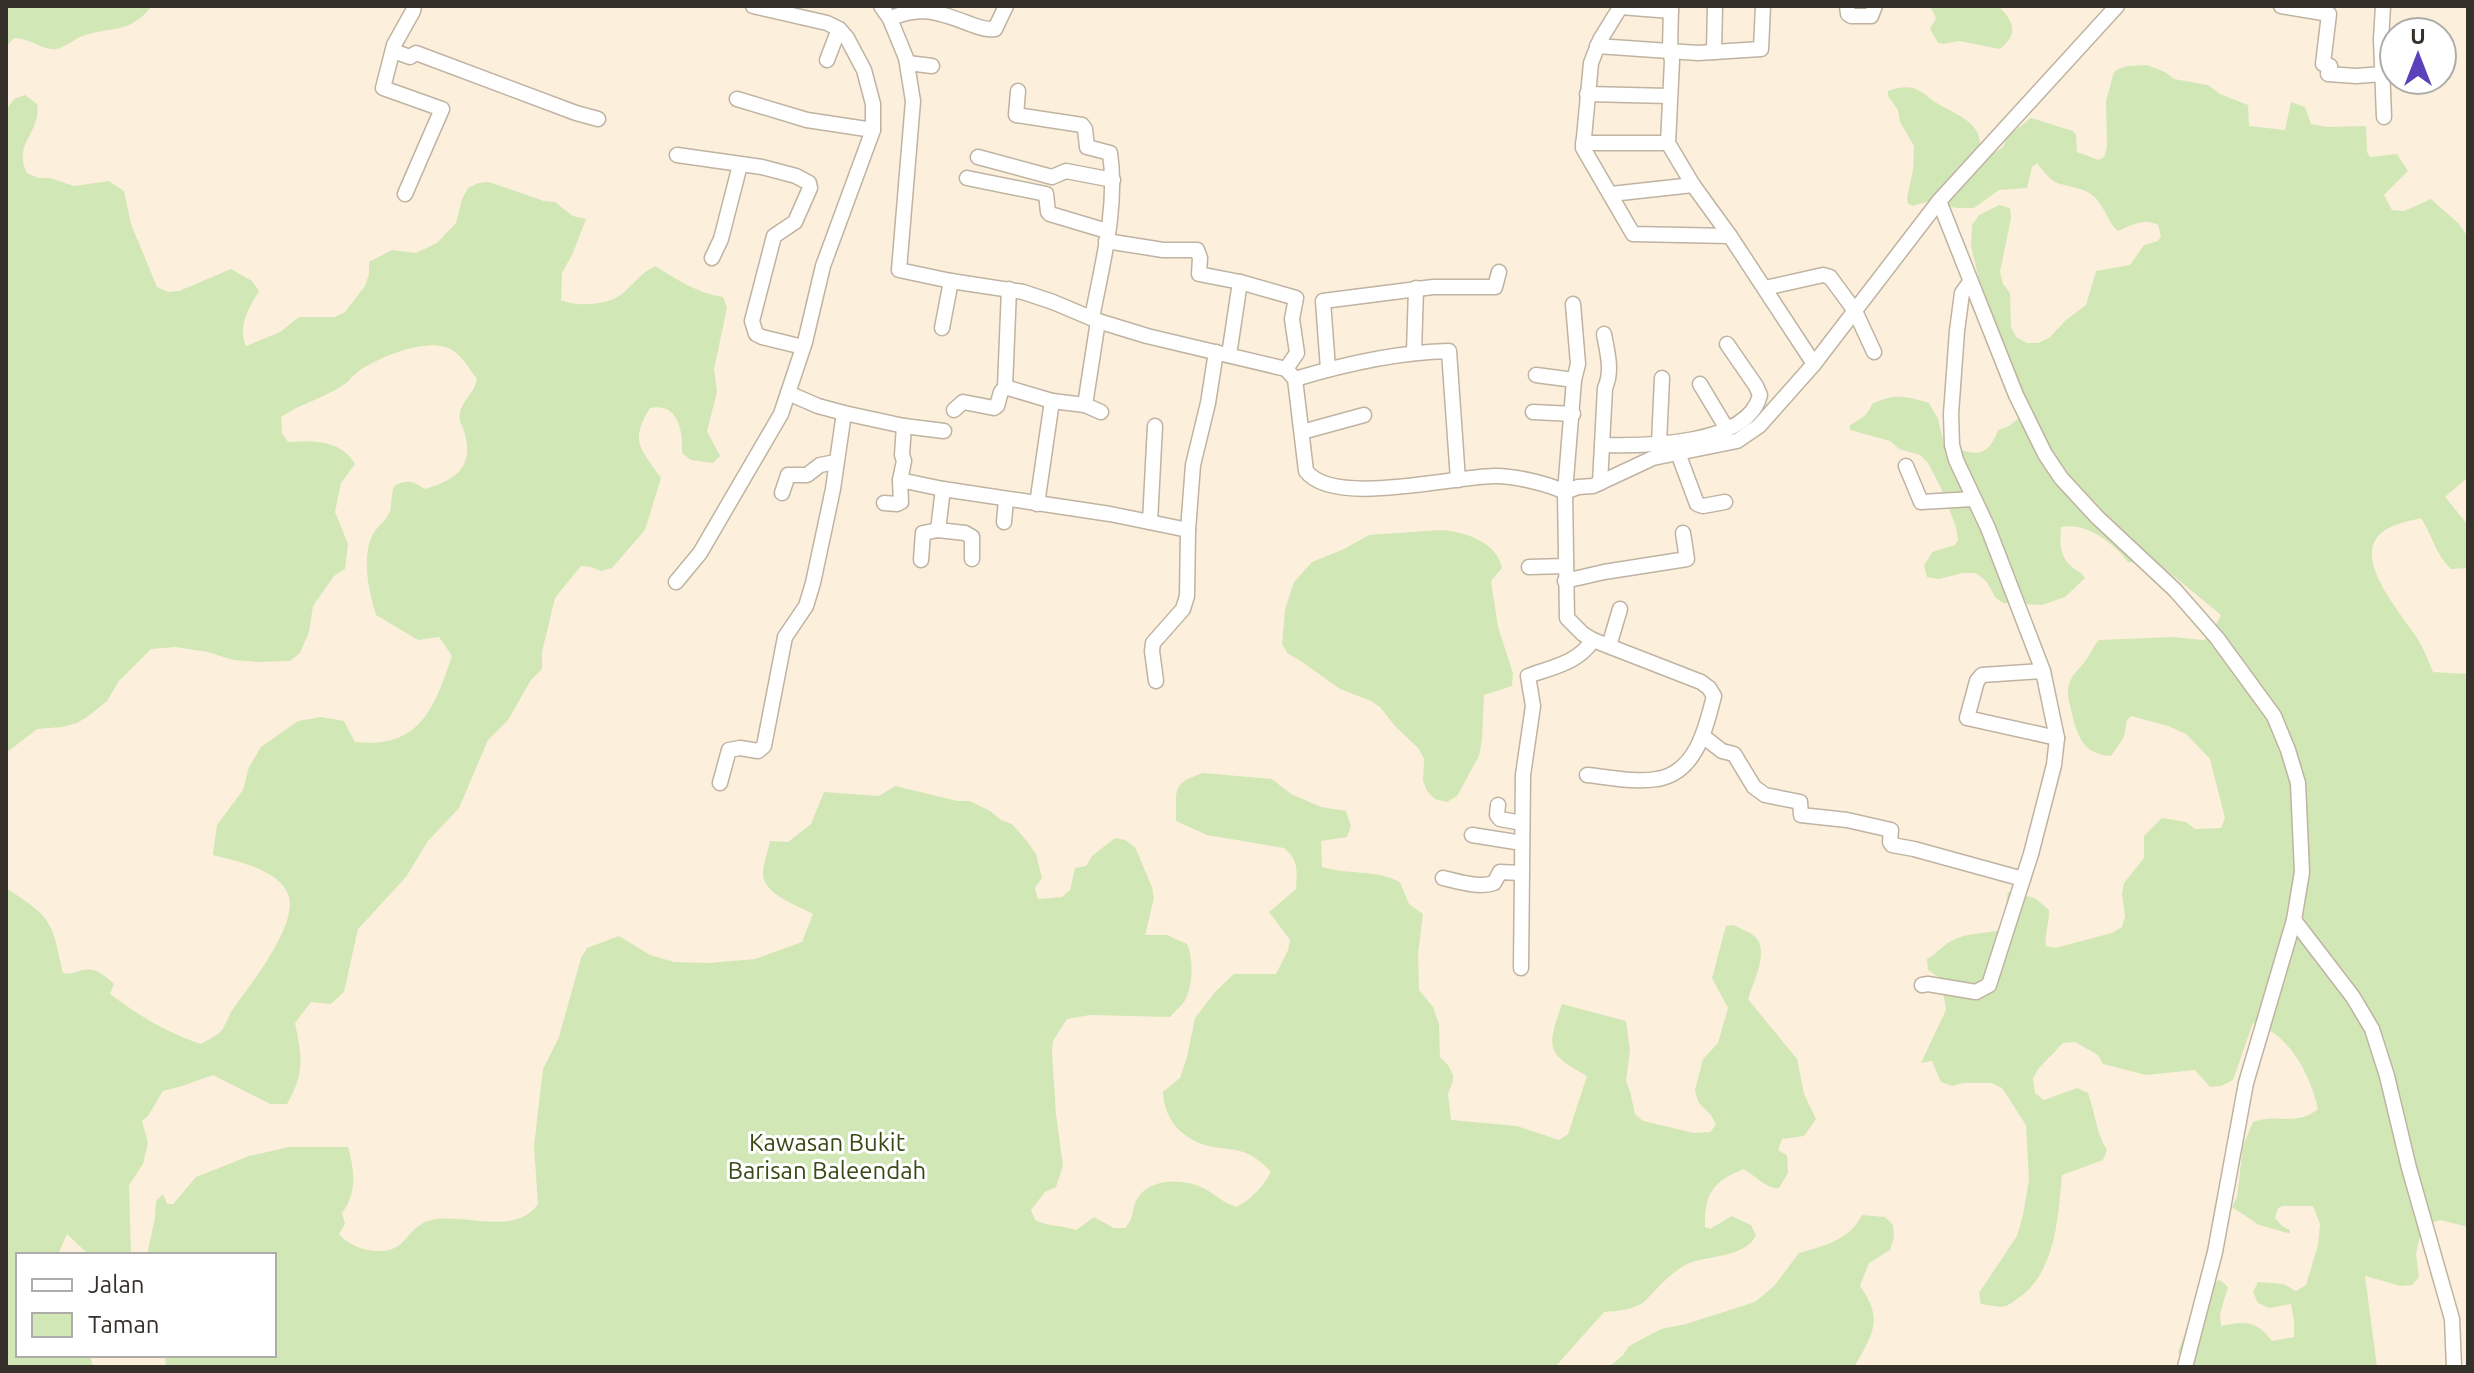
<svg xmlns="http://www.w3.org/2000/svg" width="2474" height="1373" font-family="Ubuntu,sans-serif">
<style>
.green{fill:#d2e7b6}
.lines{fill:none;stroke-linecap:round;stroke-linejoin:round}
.minor-casing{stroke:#bfb3a1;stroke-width:17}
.minor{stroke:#fff;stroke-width:14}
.labels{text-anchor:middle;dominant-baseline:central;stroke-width:6;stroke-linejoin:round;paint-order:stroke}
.park-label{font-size:24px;fill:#374a15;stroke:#fff}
</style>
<rect width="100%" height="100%" fill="#fcf0dd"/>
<g class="green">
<path d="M6,6h146c-23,28 -37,20 -67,29 -10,3 -19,12 -29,14 -12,2 -27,-11 -42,-11l-8,9z"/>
<path d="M1930,6h68c16,15 21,28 2,43l-41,-8 -16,3 -5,-1 -8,-14 6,-11z"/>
<path d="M2147,65l18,7 9,7 34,6 12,9 28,11 1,21 36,4 6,-28 14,5 6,17 17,3 38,-1 1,26 3,5 27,-3 11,17 -24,24 8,15 12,1 27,-12 28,25 9,13v240l-23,20 23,28v43l-17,1c-15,-14 -19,-34 -30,-51 -15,4 -36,7 -45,21 -18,27 27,77 41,99 7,11 11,22 16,34l35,2v553l-28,-7 -18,6 -6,28 3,23 -7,8 -11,1 -36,-10 12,91h-190l-9,-15 24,-66 18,-6 8,7 -8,27 1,12c25,-5 35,-6 51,15l22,-4v-17l-3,-16 -22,4 -11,-5 -5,-11 5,-10 25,2 13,7 10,-6 12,-40 2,-21 -7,-18h-30l-5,2 -3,10 7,8 8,4v3h-2l-29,-8 -27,-18 5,-10 6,-51 10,-24c24,-9 42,5 65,-13 -8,-35 -28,-75 -65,-86l-20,57 -12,6 -11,1 -15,-17 -49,5 -43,-11 -5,-9 -23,-13 -12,1 -24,25 -6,10 2,15 9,7 33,-12 11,5c7,19 8,40 19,57l-4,10 -41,15c-4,43 -6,98 -45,124 -1,1 -10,7 -11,7 -7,2 -18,-1 -25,-2l-2,-11 38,-57 6,-21 6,-35 -3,-55 -24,-37 -11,-5h-28l-11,3 -11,-4 -9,-21 -11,2 25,-53 -5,-31 -13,-9 -1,-11c10,-5 15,-14 26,-19 12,-6 30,-7 44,-9l5,-5 6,-34 27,6 14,12c1,12 -5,24 -3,36l9,2 57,-15 10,-6 3,-11 -3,-22 2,-11 20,-25v-22l18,-18 24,4 9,7 26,-1 4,-10 -15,-59 -24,-25 -18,-8 -37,-10 -4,4 -3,17 -13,19c-29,-2 -34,-21 -40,-46 -2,-9 -5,-17 -2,-25 3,-12 10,-15 17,-25 5,-6 6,-13 13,-20l74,-3 30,3 6,-2 12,-23 -51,-42 -14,-9 -28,-2c-14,-19 -42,-40 -67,-35 -1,13 -2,28 9,38 5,6 10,5 15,13l-20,19 -23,8 -39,-2 -8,-6 -8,-15 -11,-9h-13l-24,6 -12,-2 -3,-11 8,-14 23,-7 3,-5 -2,-13 -15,-39 -13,-25 -8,-8 -21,-6 -9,-8 -40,-11v-5c10,-5 19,-11 22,-21 21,-11 35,-8 57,-1l9,16 6,25c27,9 42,19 54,-14l11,-4 21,-17 -42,-92 -17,-71 1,-21 7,-10 20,-10 11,3 1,10 -11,54 3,12 7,9 1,34 5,10 11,6h11l11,-5 17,-18 20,-15 10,-34 34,-6 14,-20 14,-4 3,-5 -3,-11c-14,-7 -26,0 -40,6 -11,-9 -13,-26 -26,-36 -10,-8 -25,-8 -37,-13 -7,-4 -13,-13 -18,-19l-5,4 -5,21 -28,2 -25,18h-18l-27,-7 -16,5 -5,-2 -1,-6 6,-28 1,-24 -14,-24 -2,-12 -10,-14v-5c7,-3 17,-5 25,-3 8,2 16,10 22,14 17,11 46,19 45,43l13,9 10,-7 5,-11 23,-18 42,13 3,4 1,17 22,8 5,-3 3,-9 -1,-47 7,-26 3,-5 11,-4z"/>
<path d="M25,95l12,9c5,28 -25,40 -10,69l11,5h12l24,8 35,-5 15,10 7,33 26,63 11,5 11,-1 52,-22 21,12 7,10c-10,17 -22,36 -13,55l34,-14 19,-15h35l10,-4 21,-27 4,-12v-12l23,-12 24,3 21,-10 19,-20 6,-24 6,-11 10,-5 11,-1 55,19 11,1 18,14 13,3 -13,34 -11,20 -1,27c15,7 45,5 58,-4 14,-10 21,-23 36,-30 21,13 44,28 68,31l4,11 -13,61 3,23 -10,39 13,25 -7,7 -22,-3 -9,-7c1,-23 -4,-51 -32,-45 -21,34 -9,40 11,70l-16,52 -33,38 -11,3 -10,-4 -10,-1 -26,32 -13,54v17l-11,11 -23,40 -20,20 -29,68 -31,33 -22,36 -48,52 -14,63 -13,12 -20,-2 -16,21c7,34 10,50 -8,81h-17l-57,-29 -31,11 -19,5 -15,25 -6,5 6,22 -5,21 -14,21 2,70h-42l-22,-21 -9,21h-40v100h72l3,12h-87v-479c47,31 45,31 57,85 10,2 11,-1 20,-3 13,-3 23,6 31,14l-4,10c28,21 57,39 91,50 6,-4 16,-8 21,-14 4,-6 7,-15 11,-21 17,-24 67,-86 55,-115 -10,-25 -53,-33 -75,-39l4,-30 26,-35 6,-23 12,-20 37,-26 23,-4 23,4 11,21c65,7 79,-33 97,-86l-13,-19 -21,3 -42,-25c-7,-23 -14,-54 -5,-77 4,-11 15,-16 19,-27 2,-8 1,-16 4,-25 13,-7 19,-5 31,3 31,-9 50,-22 39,-58 -2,-7 -6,-11 -4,-18 3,-14 13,-17 17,-34 -8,-10 -16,-26 -29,-31 -23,-10 -68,9 -88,22 -6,4 -11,12 -18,16 -19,12 -42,18 -61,31l1,16 6,9c24,-2 54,-2 67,22l-14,19 -6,29 13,32 -3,25 -11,7 -21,30 -4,26 -9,21 -10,8 -32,1 -25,-2 -25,-8 -33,-5 -24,2 -32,32 -12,20 -20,16 -10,6 -14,4 -26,2 -31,24v-643l8,-11z"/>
<path d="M1440,530c24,1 57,12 62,38l-11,13 7,46 15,46 -1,13 -28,9 -2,44 -3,17 -22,40 -10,6 -12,-3 -8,-8 -4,-10 1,-22 -5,-10 -24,-23 -15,-19 -9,-6 -31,-12 -42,-30 -10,-5 -6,-10 3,-34 9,-28 18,-20 32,-13 25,-14z"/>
<path d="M1203,773l69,6 19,15 30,13 25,4 5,15 -4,11 -26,4 1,26c27,8 53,2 78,15l9,22 14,10 -5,40 1,36 14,17 6,17 1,33 8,8 5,10v6l-5,13 3,26 66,6 42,14 9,-6 19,-58c-42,-23 -40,-28 -25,-72l64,17 4,29 -4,31 4,10 5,23 8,7 51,12 16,-1 6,-7 -5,-10 -13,-13 -3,-12 8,-31 15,-16 10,-35 -16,-30 14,-52c7,-2 10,0 18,4 5,3 13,6 15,12 7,17 -6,41 -11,57l49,60 7,35 12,25 -12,17 -22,3 -4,11 9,5 1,18 -9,15c-11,2 -25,-13 -35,-19 -31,12 -40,25 -39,58l5,2 22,-13 19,9 5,10c-9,21 -45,21 -64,27 -19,7 -35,27 -49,41 -13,7 -24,8 -39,9l-49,55h-1389l-1,-12h109v-100h-127l8,-37 1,-17 7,-7 4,10h6l23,-27 53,-21 40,-9h59c7,24 9,46 -6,66l3,11 -6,10c10,12 28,18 44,17 24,-2 24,-23 45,-30 33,-10 86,17 110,-17l-4,-58 9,-77 16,-32 22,-79 6,-10 32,-12 31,19 24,7 35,1 46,-4 47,-17 11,-28c-16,-9 -49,-19 -50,-40 0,-11 5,-23 7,-33l18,1 23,-18 13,-32 55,4 16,-10 63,15h12l20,10 11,9 11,4 14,16 10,14 6,24 -7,10 3,11 24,-2 8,-7 5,-22 11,-2 6,-10 23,-18 10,2 10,7 17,40 2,11 -9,37h22l20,9c7,15 6,44 -3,58 -4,5 -10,10 -14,15l-80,-2 -23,4 -14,22 -1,11 4,62 7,52 -7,21 -11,5 -14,18 4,10c13,7 27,5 41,10l18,-13 20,11h11c10,-11 6,-18 12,-29 12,-20 40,-20 59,-14 15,5 25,17 40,22 15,-7 27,-21 35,-35 -7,-8 -16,-15 -25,-19 -10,-4 -22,-4 -32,-6 -29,-5 -50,-25 -51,-55l17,-14 7,-21 8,-39 21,-27 18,-17h42l12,-24 2,-10 -21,-28 27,-23c1,-18 3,-29 -12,-41l-77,-13 -31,-14c1,-31 -6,-37 27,-48z"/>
<path d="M1862,1215l23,2 8,8 1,12 -4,13 -21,13 -9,23c24,33 13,48 -6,81h-245l14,-12 6,-9 32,-17 25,-5 69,-22 19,-16 25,-33c24,-7 51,-13 63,-38z"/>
</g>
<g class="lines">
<g class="minor-casing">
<g id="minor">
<path d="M881,6l9,13 16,39 7,43 -14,169 52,11 72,11 30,10 45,19 49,15 139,33 9,10 11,92c27,36 145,6 187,5 19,-1 56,8 72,16l13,-5 15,-1 60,-28 84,-17 22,-15 55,-62 125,-163 178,-195"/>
<path d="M1621,6l-21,34 -9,23 -8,85 50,86 97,2 84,128"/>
<path d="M1671,6l-1,45 2,10 -4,82 25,42 37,51"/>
<path d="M1847,6l1,8 3,2h20l4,-10"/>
<path d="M2281,6l48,8 -6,50 7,2 -2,8 28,2 27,-2"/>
<path d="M2383,6l-2,33 3,78"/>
<path d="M1620,7l51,4"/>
<path d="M890,19c30,-15 51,-6 80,5 9,3 15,6 25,5l11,-23"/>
<path d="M1597,46l101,7 63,-4 2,-43"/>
<path d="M393,51l17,6 6,-4 160,60 22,6"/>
<path d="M1714,52l1,-46"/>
<path d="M827,60l12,-31"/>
<path d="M908,63l24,3"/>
<path d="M1018,91l-2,24 66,10 3,4 2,18 23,6c8,54 -8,112 -18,165"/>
<path d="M1587,94l82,2"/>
<path d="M737,99l70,21 66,10"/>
<path d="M1583,143h85"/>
<path d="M677,155l85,12 34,9 13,7 1,5 -15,34 -21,14 -22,85 4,13 6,3 41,10"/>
<path d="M978,157l74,20 14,-6 47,9"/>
<path d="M967,178l79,16 2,18 2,2 57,17"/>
<path d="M405,194l37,-85 -59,-21 11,-43 19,-34 1,-5"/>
<path d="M1611,194l82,-9"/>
<path d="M1939,201l77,194 29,59 16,24 36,39 78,73 42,48 57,78 14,34 10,33 4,89 -8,48 -48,163 -31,169 -30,115"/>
<path d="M1106,241l57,9h34l3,8 -1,16 41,8"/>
<path d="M712,258l9,-19 19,-74"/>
<path d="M1765,288l58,-13 7,2 25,34 19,41"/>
<path d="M1009,289l-4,98 47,14"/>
<path d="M1573,304l5,60 -4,16 -9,112 2,126 16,16 10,6 108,42 8,6 5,8c-8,32 -18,77 -57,83 -22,4 -48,-2 -70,-4"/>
<path d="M942,328l9,-47"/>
<path d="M1414,353l2,-65"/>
<path d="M1229,355l11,-73 56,16 -4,21 5,34 -11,16"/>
<path d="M1328,369l-5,-68 110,-14h62l4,-15"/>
<path d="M1536,375l38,5"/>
<path d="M1295,379c50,-15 102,-27 154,-28l9,129"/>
<path d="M1700,384l27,45"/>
<path d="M1085,405l13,-84"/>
<path d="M954,410l9,-8 31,6 3,-2 4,-14 4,-5"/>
<path d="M1533,412l40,2"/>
<path d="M844,413l60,13 40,5"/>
<path d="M1302,432l62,-17"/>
<path d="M1659,443l3,-65"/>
<path d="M1603,445c40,1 145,1 157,-50l-4,-9 -29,-42"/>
<path d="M1678,453l19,51 6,2 22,-4"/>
<path d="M1906,466l15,36 52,-3"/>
<path d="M900,480l43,9"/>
<path d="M1600,483l5,-95c8,-17 2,-37 -1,-54"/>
<path d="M782,493l6,-18h19l13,-10 16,-3"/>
<path d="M884,503l13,1 4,-2 -1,-22 4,-19 -2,-6 2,-29"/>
<path d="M1037,504l15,-103 33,4 16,7"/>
<path d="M1004,522l2,-22"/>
<path d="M1150,522l5,-96"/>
<path d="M972,559v-22l-7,-4 -27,-3 5,-41 167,25 78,16"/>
<path d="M921,560l2,-27 15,-3"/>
<path d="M1529,567l37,-1"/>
<path d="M1565,581l39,-9 83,-13 -4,-26"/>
<path d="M676,582l24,-29 81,-139 24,-72 18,-76 50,-136v-26l-9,-34 -17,-32 -8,-9 -12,-6 -74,-17"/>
<path d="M1609,646l11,-37"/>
<path d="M2043,671l-61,4 -5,6 -10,37 90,20"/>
<path d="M1156,681l-4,-30 1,-8 30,-34 4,-13 1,-66 5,-65 15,-62 8,-51"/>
<path d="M1704,737l18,14 12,3 20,33 11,8 35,7 1,13 46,5 44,10 -1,12 2,3 22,4 109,30"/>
<path d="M720,783l9,-33 11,-2 18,3 6,-5 21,-109 21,-31 7,-23 20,-94 11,-76 -26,-7 -30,-13"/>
<path d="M1498,805l-1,10 3,4 22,4"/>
<path d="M1472,835l50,8"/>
<path d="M1443,878c17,4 35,10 51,5l6,-11 21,1"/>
<path d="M2294,920l59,77 19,32 15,47 22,92 43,151 2,48"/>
<path d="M1521,968l2,-193 10,-69 -5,-30c24,-9 49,-12 65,-36"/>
<path d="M1922,985l6,-1 48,8 13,-7 42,-131 23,-89 3,-27 -14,-67 -55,-143 -32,-68 -4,-15 -1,-31 6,-83 5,-38 8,-11"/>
</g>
</g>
<use href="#minor" class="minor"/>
</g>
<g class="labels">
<g class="park-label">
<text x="827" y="1142">Kawasan Bukit<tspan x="827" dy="28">Barisan Baleendah</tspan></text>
</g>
</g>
<rect width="2474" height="1373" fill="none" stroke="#353029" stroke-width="16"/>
<rect x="16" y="1253" width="260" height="104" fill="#ffffff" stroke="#aeaca9" stroke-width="2"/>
<rect x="32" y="1279" width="40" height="12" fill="#ffffff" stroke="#aeaca9" stroke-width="2"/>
<text x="88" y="1293" font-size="24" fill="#353029">Jalan</text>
<rect x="32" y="1313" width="40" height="24" fill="#d2e7b6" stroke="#aeaca9" stroke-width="2"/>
<text x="88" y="1333" font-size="24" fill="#353029">Taman</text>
<g transform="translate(2418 56)"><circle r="38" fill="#ffffff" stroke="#aeaca9" stroke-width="2"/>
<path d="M0-6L14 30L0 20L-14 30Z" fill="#5b42ba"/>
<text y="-12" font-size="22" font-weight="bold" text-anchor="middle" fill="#353029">U</text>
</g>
</svg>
